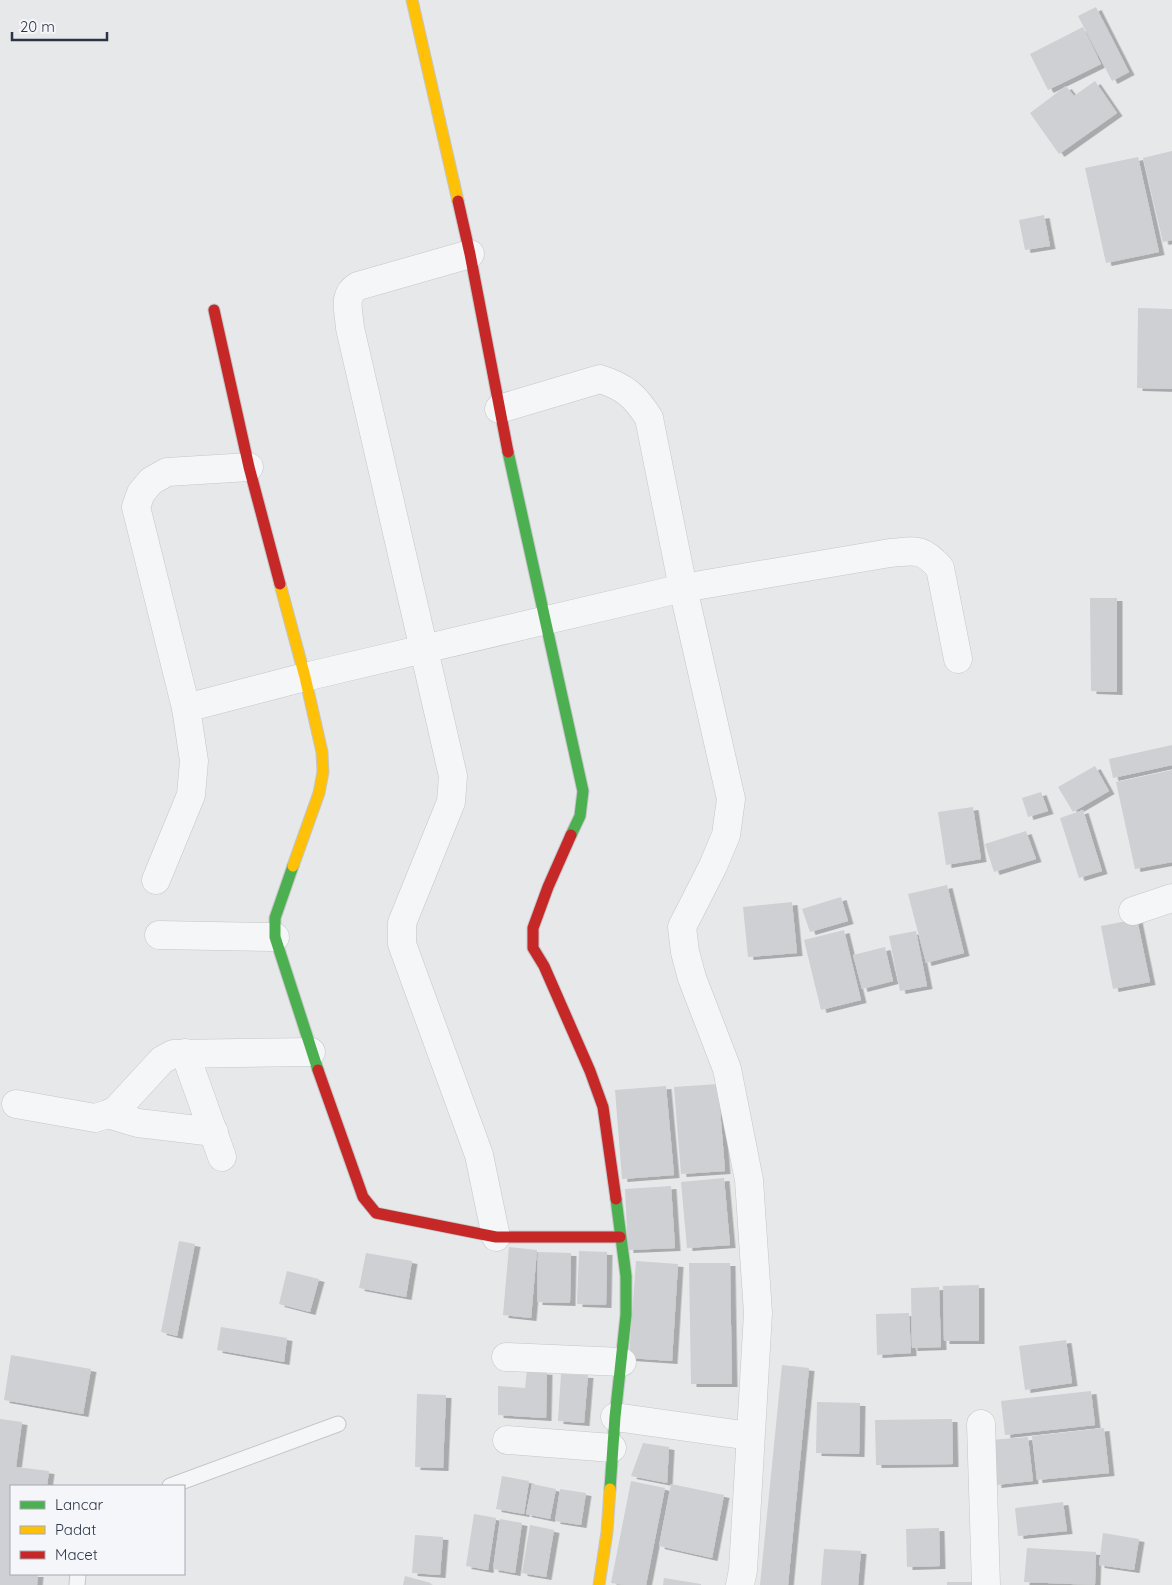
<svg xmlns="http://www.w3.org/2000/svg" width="1172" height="1585" font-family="Quicksand,sans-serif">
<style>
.building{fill:#ced0d3;filter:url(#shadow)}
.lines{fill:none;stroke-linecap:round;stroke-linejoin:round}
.lane-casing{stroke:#c4c6c8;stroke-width:17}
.street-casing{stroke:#c4c6c8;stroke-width:29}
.fast-casing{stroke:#c4c6c8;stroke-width:13}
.slow-casing{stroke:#c4c6c8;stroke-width:13}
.jam-casing{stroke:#c4c6c8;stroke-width:13}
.lane{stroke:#f5f6f7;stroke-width:15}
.street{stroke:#f5f6f7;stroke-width:28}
.fast{stroke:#4caf50;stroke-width:11}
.slow{stroke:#ffc107;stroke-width:11}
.jam{stroke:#c62828;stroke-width:11}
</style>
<defs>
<filter id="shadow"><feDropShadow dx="5.5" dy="3" stdDeviation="0" flood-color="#0004"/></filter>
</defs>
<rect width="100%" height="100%" fill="#e6e8ea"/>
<g class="building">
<path d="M1096,7l33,65 -17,9 -34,-65z"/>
<path d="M1083,27l18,37 -53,26 -18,-36z"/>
<path d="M1095,81l22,32 -58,41 -29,-41 36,-27 8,10z"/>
<path d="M1172,151v89l-9,2 -20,-84z"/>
<path d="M1138,157l21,95 -53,11 -21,-95z"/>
<path d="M1044,215l6,31 -25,4 -6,-30z"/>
<path d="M1138,308l34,1v80l-35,-1z"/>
<path d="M1090,598h27v94l-26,-1z"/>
<path d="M1172,745v20l-59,13 -4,-19z"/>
<path d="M1095,766l14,25 -36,21 -15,-25z"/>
<path d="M1172,770v92l-37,7 -19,-87z"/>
<path d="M1041,792l7,19 -20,6 -6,-19z"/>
<path d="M973,807l8,52 -35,6 -8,-53z"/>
<path d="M1083,810l19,61 -23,7 -19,-60z"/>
<path d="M1026,831l10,28 -42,13 -9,-28z"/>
<path d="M947,885l17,68 -38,10 -18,-69z"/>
<path d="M841,897l7,24 -38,11 -8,-23z"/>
<path d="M792,902l5,51 -49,4 -5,-50z"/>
<path d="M1137,919l13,63 -37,7 -12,-63z"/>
<path d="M844,930l17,70 -40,10 -17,-70z"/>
<path d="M916,931l11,55 -27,5 -11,-55z"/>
<path d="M885,947l8,34 -31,8 -9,-34z"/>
<path d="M718,1084l7,87 -44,3 -7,-87z"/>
<path d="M666,1086l8,89 -52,4 -7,-89z"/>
<path d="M724,1178l6,67 -43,3 -6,-66z"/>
<path d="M671,1186l4,62 -47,2 -3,-61z"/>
<path d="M179,1241l16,3 -18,92 -16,-4z"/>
<path d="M509,1247l28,3 -6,68 -28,-3z"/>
<path d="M579,1251l28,1 -1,53 -29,-1z"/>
<path d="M538,1252l33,1 -1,50 -33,-1z"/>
<path d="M366,1253l46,8 -6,36 -47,-9z"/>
<path d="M636,1261l42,3 -6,97 -43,-3z"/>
<path d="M689,1263h41l2,121h-41z"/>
<path d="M287,1271l32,8 -9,33 -31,-8z"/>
<path d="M979,1285v56h-35l-1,-55z"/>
<path d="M939,1287l2,60 -29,1 -1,-60z"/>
<path d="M909,1313l2,40 -34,2 -1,-41z"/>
<path d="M221,1327l66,11 -3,24 -67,-12z"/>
<path d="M1066,1340l6,43 -47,7 -6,-44z"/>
<path d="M11,1355l80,14 -8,45 -79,-14z"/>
<path d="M782,1365l27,3 -21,217h-28z"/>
<path d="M527,1370l20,2 -1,46 -48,-3v-29l27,2z"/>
<path d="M561,1374l27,1 -4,48 -26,-2z"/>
<path d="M1091,1391l4,34 -90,10 -4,-34z"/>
<path d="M417,1394l29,1 -3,73 -28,-1z"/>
<path d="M817,1402l43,1 -1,51 -43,-1z"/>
<path d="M0,1419l22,3 -6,45 33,4 -2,15h-36v88h27l-1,11h-37z"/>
<path d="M952,1419l1,45 -77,1 -1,-45z"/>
<path d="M1104,1428l5,45 -72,7 -5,-44z"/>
<path d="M1028,1437l5,44 -37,4 -5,-45z"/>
<path d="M643,1443l26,4 -2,36 -36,-7z"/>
<path d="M502,1476l27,5 -5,33 -28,-5z"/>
<path d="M631,1481l34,7 -19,97h-22l-13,-2z"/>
<path d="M532,1484l24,5 -6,30 -24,-5z"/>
<path d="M671,1484l53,11 -12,63 -53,-12z"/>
<path d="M560,1489l26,4 -5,32 -26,-4z"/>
<path d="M1063,1502l4,29 -49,5 -3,-28z"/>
<path d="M474,1514l22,4 -8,52 -22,-4z"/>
<path d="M500,1519l22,4 -7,50 -22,-4z"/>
<path d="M530,1525l24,5 -8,47 -24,-4z"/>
<path d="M939,1528l1,38 -33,1 -1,-38z"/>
<path d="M1103,1533l36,6 -5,31 -35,-5z"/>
<path d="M415,1535l28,2 -3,38 -28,-2z"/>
<path d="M1027,1548l69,4 -1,33 -71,-3z"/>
<path d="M824,1549l37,2 -3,34h-37z"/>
<path d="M405,1576l26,7 -1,2h-27z"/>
<path d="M664,1578l37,6v1h-38z"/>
<rect x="947" y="1582" width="29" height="3"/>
</g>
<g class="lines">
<g class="lane-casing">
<g id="lane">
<path d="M170,1486l168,-62"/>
<path d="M77,1585l1,-11"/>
</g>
</g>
<g class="street-casing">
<g id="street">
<path d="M470,254l-112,32c-16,9 -9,25 -8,42l103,448 -2,26 -49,121v21l77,211 17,82"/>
<path d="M499,409l101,-30c25,8 35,17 49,39l34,170 48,211 -5,36 -13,31 -31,61 3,25 7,26 35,91 22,111 9,133 -15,257 -3,15"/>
<path d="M186,708l119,-31 378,-89 207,-35c26,-2 31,-6 50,15l18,91"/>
<path d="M156,880l35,-85 3,-34 -8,-53 -50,-201 5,-14 10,-12 16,-9 82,-5"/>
<path d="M1133,911l39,-13"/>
<path d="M159,935l116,2"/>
<path d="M185,1053l37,104"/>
<path d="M16,1104l79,14 13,-4 8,-4 46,-50 11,-6 138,-2"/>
<path d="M108,1114l30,9 76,9"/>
<path d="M506,1357l116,5"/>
<path d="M615,1417l135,19"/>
<path d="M981,1424l5,161"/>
<path d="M507,1440l105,8"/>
</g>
</g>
<g class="fast-casing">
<g id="fast">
<path d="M508,452l75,339 -3,25 -9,19"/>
<path d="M293,866l-18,52v19l43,133"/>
<path d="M610,1489l5,-72 11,-102v-39l-10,-77"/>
</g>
</g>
<g class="slow-casing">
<g id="slow">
<path d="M412,0l46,201"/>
<path d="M280,584l25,93 17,75 1,20 -4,21 -26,73"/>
<path d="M599,1585l8,-53 3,-43"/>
</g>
</g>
<g class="jam-casing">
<g id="jam">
<path d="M458,201l12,53 38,198"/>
<path d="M214,310l35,157 31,117"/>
<path d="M571,835l-23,52 -15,41v20l11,18 46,105 13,36 13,92"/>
<path d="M318,1070l45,127 13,16 120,24h124"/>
</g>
</g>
<use href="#lane" class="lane"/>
<use href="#street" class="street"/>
<use href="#fast" class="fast"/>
<use href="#slow" class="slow"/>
<use href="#jam" class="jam"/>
</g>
<rect x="10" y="1485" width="175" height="90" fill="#f4f6f9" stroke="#a4a8b1"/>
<rect x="20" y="1501" width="25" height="8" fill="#4caf50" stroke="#a4a8b1"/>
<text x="55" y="1510" font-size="15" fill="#2b3445">Lancar</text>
<rect x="20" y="1526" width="25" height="8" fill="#ffc107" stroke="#a4a8b1"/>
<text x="55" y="1535" font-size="15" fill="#2b3445">Padat</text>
<rect x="20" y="1551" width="25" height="8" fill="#c62828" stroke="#a4a8b1"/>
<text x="55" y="1560" font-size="15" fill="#2b3445">Macet</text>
<path d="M12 32v8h95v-8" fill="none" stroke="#2b3445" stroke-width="2.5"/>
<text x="20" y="32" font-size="15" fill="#2b3445" stroke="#f4f6f9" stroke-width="4" paint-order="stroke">20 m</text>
</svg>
